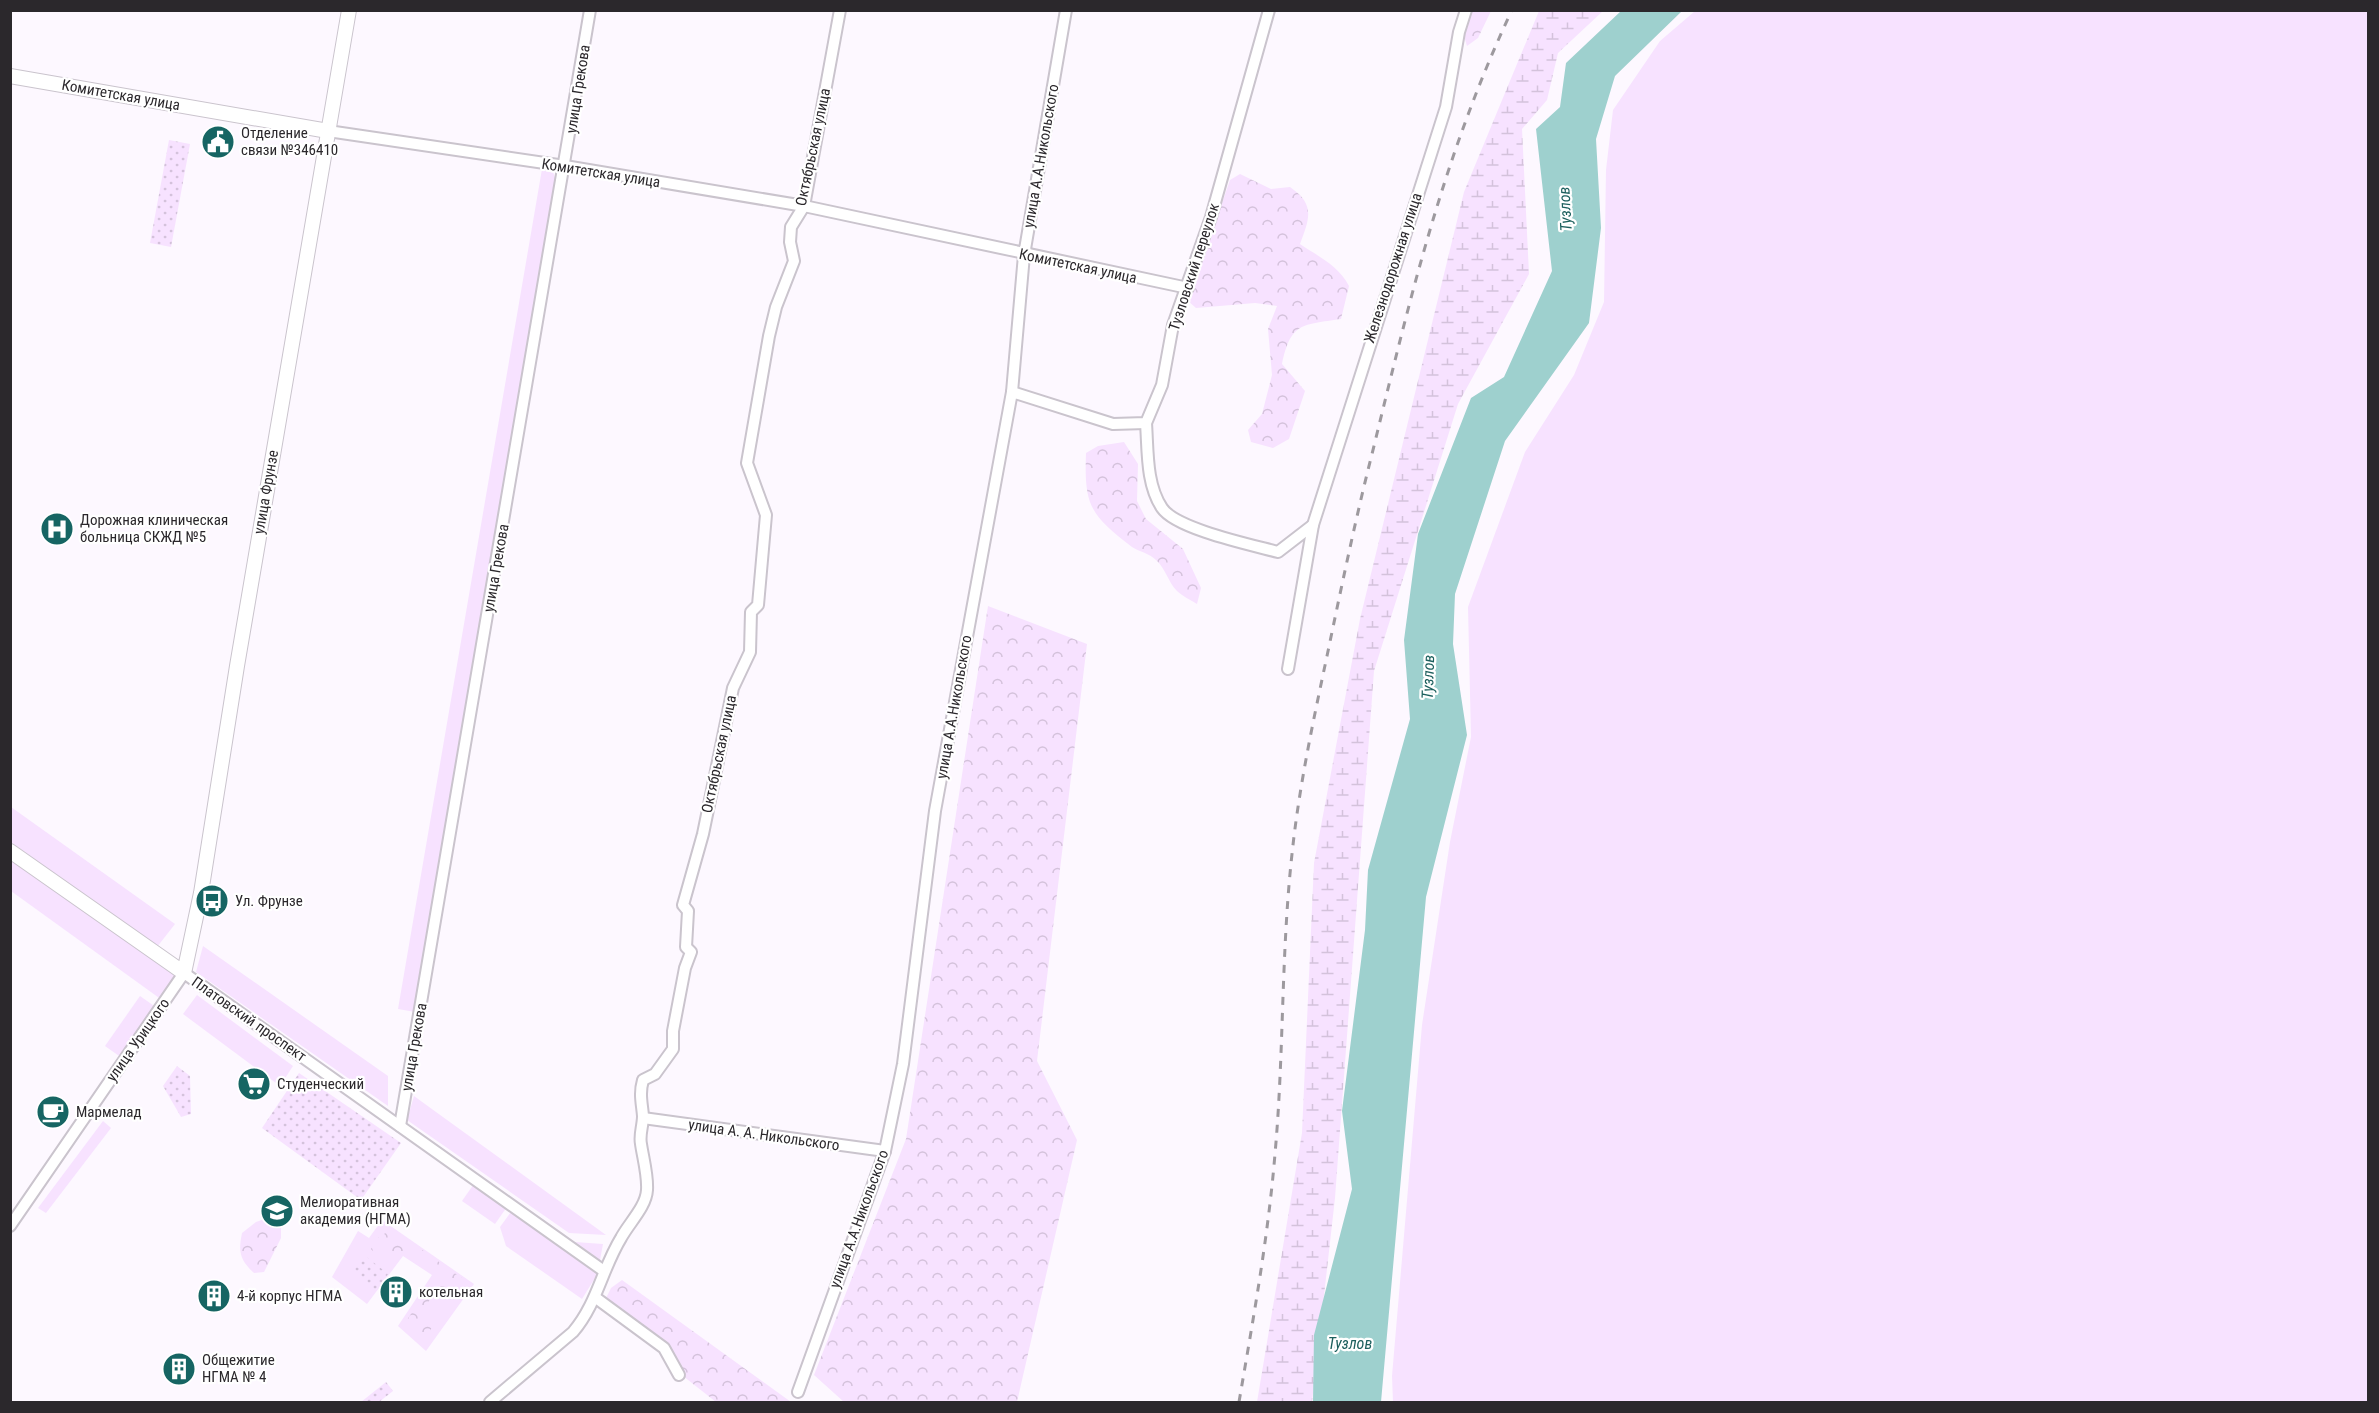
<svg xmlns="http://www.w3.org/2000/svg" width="2379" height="1413" font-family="'Roboto Condensed',sans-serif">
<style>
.grass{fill:#f7e2ff}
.forest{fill:url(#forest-crowns)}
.wetland{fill:url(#wetland-marsh)}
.park{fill:url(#park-dots)}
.water{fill:#9ed0ce}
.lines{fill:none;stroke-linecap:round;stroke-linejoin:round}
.minor-casing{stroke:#cac4cd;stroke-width:14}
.tertiary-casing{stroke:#cac4cd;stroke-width:16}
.minor{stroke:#fff;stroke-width:10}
.tertiary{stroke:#fff;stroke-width:14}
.rail{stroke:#9d999e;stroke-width:3;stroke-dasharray:8 8;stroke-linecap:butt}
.labels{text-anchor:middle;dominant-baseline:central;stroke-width:4.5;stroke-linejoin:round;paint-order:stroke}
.street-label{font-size:15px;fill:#2b282c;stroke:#fff}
.poi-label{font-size:15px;fill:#2b282c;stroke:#fff;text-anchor:start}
.water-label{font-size:16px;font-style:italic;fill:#1c5f5d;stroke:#fff}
</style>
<defs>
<pattern id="forest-crowns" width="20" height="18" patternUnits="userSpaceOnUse" patternTransform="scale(1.5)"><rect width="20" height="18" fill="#f7e2ff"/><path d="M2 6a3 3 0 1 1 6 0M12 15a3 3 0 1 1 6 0" fill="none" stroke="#d4c2db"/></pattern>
<pattern id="wetland-marsh" width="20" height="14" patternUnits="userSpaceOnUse" patternTransform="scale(1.5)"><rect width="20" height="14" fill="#f7e2ff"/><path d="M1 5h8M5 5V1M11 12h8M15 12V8" fill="none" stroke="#d4c2db"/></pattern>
<pattern id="park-dots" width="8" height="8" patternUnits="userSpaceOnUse" patternTransform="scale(1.5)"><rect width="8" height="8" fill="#f7e2ff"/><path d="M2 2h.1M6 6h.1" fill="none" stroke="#d4c2db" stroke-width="1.8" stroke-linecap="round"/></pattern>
</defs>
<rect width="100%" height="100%" fill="#fdf8ff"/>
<g class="grass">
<path d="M1695,11h673v1391h-975l-1,-26 30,-351 28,-183 21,-105 -3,-130 57,-155 49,-77 30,-73 2,-132 7,-60 47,-69z"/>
<path d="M542,169l11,3 3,9 -141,831 -17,-3z"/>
<path d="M11,807l164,117 -18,23 -146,-105z"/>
<path d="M11,858l167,116 -16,26 -151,-109z"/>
<path d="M203,946l185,130v30l-192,-134z"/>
<path d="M197,995l96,71 -13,20 -97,-72z"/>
<path d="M140,996l17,12 -35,50 -17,-12z"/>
<path d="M414,1096l22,16 170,123 -37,-2 -162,-113z"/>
<path d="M103,1121l8,7 -65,85 -8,-5z"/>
<path d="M476,1181l33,23 -14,20 -33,-23z"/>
<path d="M513,1209l87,61 -18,29 -76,-53 -6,-19z"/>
<path d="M382,1220l92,64 -48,67 -28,-25 34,-51 -29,-19 -36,48 -35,-27 26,-46 11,7z"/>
<path d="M575,1242l28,2 -3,16z"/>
</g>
<g class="forest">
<path d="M1471,11h20l-13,27 -11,8 -3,-10z"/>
<path d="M1240,174l31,15 19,-2c25,17 20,31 10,57 19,13 38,21 49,42l-8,33c-39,6 -50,3 -59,45l23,27 -16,48 -16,9 -22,-6 -3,-12 14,-16 10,-39 -4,-46 9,-23 -22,-3 -59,5 -8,-7 42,-121z"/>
<path d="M1124,442l14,22 -1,37 9,18 37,30 18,39 -4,16c-6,-4 -15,-8 -20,-13 -9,-9 -11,-22 -21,-31 -7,-7 -16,-8 -24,-13 -42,-32 -48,-42 -46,-94l12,-7z"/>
<path d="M988,606l99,38 -50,417 40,79 -60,262h-173l-30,-27 92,-236z"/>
<path d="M270,1217l11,7v14l-17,34 -10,1c-14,-13 -16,-21 -12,-40l14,-11z"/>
<path d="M390,1230l7,2 66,47 -5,11 -8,-4 -16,2 -8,21 5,5 1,12 -5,15 -22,-18 31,-47c-3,-5 -6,-13 -11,-17 -10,-8 -37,-7 -49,-4l-5,-6 7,-11z"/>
<path d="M622,1280l169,122h-75l-33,-26 -15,-31 -63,-45 6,-12z"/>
</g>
<path class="wetland" d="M1539,11h64l-45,42 -11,47 -25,29 7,145 -71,130 -84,267 -39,527 -23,204h-55l45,-269 12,-270 46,-244 104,-427z"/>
<g class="park">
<path d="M169,140l21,4 -19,103 -21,-4z"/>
<path d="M177,1066l13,10 1,38 -10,3 -18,-31z"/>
<path d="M299,1073l102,70 -40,57 -99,-72z"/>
<path d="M363,1254l25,20 -13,17 -26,-20z"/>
<path d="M386,1382l7,9 -14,11h-18z"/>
</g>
<path class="water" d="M1621,11h61l-67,65 -19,63 5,89 -12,95 -84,118 -50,153 -2,50 14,91 -41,162 -45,505h-68l1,-67 38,-146 -10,-78 23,-181 3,-60 42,-151 -6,-79 14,-106 53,-136 33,-21 48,-106 -16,-142 24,-22 6,-44z"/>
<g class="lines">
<g class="minor-casing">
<g id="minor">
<path d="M328,131l237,35 239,40 384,82"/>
<path d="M1012,392l101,32 33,-1 16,-38 11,-60 38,-108 58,-207"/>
<path d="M1146,423c2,28 0,61 16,85 14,21 90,37 116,44l35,-27"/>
<path d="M1288,669l25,-144 133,-418 13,-75 7,-22"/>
<path d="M643,1118l242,33"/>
<path d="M400,1126l190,-1116"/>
<path d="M10,1226l174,-253 420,298"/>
<path d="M596,1298l68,50 15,27"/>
<path d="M798,1392l87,-241 18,-87 32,-253 77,-419 12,-137 42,-245"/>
<path d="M490,1402l83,-70c24,-28 29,-63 48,-94 8,-15 25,-31 26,-48 1,-15 -4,-32 -6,-46 -2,-9 2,-18 2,-28 -1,-13 -4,-22 0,-36l12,-6 18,-25v-18l12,-63 6,-16 -5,-5 2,-36 -5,-6 20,-71 30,-146 17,-36 1,-40 7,-7 8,-90 -19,-52 22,-127 7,-29 18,-46 -4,-19 1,-15 13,-21 36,-196"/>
</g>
</g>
<g class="tertiary-casing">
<g id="tertiary">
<path d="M10,76l318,55"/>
<path d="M10,851l174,122 17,-80 36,-227 112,-656"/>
</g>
</g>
<use href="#minor" class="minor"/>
<use href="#tertiary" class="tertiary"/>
<path class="rail" d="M1239,1402c14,-82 29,-164 36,-248 9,-100 6,-200 17,-300 7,-67 21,-132 35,-198 14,-67 28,-135 45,-202 38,-155 71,-298 140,-444"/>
</g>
<defs>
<g id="civic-disc" transform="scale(1.725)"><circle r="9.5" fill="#166563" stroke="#fff"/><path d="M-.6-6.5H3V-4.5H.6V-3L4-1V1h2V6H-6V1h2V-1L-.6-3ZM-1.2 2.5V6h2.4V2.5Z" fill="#fff"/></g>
<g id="hospital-disc" transform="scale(1.725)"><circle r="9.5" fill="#166563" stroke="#fff"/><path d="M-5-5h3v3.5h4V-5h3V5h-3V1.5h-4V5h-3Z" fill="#fff"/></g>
<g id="bus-disc" transform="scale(1.725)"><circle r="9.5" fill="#166563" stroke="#fff"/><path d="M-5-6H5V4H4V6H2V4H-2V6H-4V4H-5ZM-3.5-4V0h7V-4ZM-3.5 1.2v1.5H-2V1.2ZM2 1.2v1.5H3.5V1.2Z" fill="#fff"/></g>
<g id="supermarket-disc" transform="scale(1.725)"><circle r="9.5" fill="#166563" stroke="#fff"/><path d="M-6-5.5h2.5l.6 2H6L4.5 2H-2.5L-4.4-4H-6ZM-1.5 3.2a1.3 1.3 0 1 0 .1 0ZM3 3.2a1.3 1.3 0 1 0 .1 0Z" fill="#fff"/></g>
<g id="cafe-disc" transform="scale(1.725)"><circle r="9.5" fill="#166563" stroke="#fff"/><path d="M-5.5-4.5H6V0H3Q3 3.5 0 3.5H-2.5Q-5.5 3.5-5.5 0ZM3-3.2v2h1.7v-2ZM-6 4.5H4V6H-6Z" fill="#fff"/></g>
<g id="university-disc" transform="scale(1.725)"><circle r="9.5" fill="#166563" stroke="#fff"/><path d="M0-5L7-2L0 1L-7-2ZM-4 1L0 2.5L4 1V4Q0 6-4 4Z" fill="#fff"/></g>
<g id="building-disc" transform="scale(1.725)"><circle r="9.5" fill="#166563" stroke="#fff"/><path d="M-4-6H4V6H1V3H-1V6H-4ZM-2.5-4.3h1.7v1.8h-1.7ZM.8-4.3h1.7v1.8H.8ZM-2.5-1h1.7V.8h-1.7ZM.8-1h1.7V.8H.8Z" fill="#fff"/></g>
</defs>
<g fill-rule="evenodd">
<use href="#civic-disc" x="218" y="142"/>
<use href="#hospital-disc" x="57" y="529"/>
<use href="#bus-disc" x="212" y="901"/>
<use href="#supermarket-disc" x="254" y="1084"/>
<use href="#cafe-disc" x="53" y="1112"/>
<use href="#university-disc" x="277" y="1211"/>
<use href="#building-disc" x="396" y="1292"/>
<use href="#building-disc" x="214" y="1296"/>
<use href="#building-disc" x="179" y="1369"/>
</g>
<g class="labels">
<g class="street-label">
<text transform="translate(578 89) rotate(-81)">улица Грекова</text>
<text transform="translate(121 95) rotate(10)">Комитетская улица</text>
<text transform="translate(813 147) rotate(-78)">Октябрьская улица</text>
<text transform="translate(1041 156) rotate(-80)">улица А.А.Никольского</text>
<text transform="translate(601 173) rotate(9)">Комитетская улица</text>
<text transform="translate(1078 266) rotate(12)">Комитетская улица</text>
<text transform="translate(1194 267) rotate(-72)">Тузловский переулок</text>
<text transform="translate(1393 268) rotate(-72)">Железнодорожная улица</text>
<text transform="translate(266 492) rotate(-80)">улица Фрунзе</text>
<text transform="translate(496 568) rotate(-80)">улица Грекова</text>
<text transform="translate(954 707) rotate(-80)">улица А.А.Никольского</text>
<text transform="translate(719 754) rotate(-78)">Октябрьская улица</text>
<text transform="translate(249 1019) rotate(35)">Платовский проспект</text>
<text transform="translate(138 1040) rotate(-55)">улица Урицкого</text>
<text transform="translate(414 1047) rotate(-80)">улица Грекова</text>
<text transform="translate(764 1135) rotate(8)">улица А. А. Никольского</text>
<text transform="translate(859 1219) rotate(-70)">улица А.А.Никольского</text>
</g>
<g class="poi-label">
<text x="241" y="133">Отделение<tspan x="241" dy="17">связи №346410</tspan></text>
<text x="80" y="520">Дорожная клиническая<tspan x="80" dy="17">больница СКЖД №5</tspan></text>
<text x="235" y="901">Ул. Фрунзе</text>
<text x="277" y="1084">Студенческий</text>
<text x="76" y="1112">Мармелад</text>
<text x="300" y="1202">Мелиоративная<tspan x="300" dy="17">академия (НГМА)</tspan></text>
<text x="419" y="1292">котельная</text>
<text x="237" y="1296">4-й корпус НГМА</text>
<text x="202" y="1360">Общежитие<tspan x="202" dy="17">НГМА № 4</tspan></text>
</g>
<g class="water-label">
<text transform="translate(1565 209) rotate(-93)">Тузлов</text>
<text transform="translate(1428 677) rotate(-88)">Тузлов</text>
<text x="1350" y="1343">Тузлов</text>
</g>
</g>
<rect width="2379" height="1413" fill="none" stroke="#2b282c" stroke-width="24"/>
</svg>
